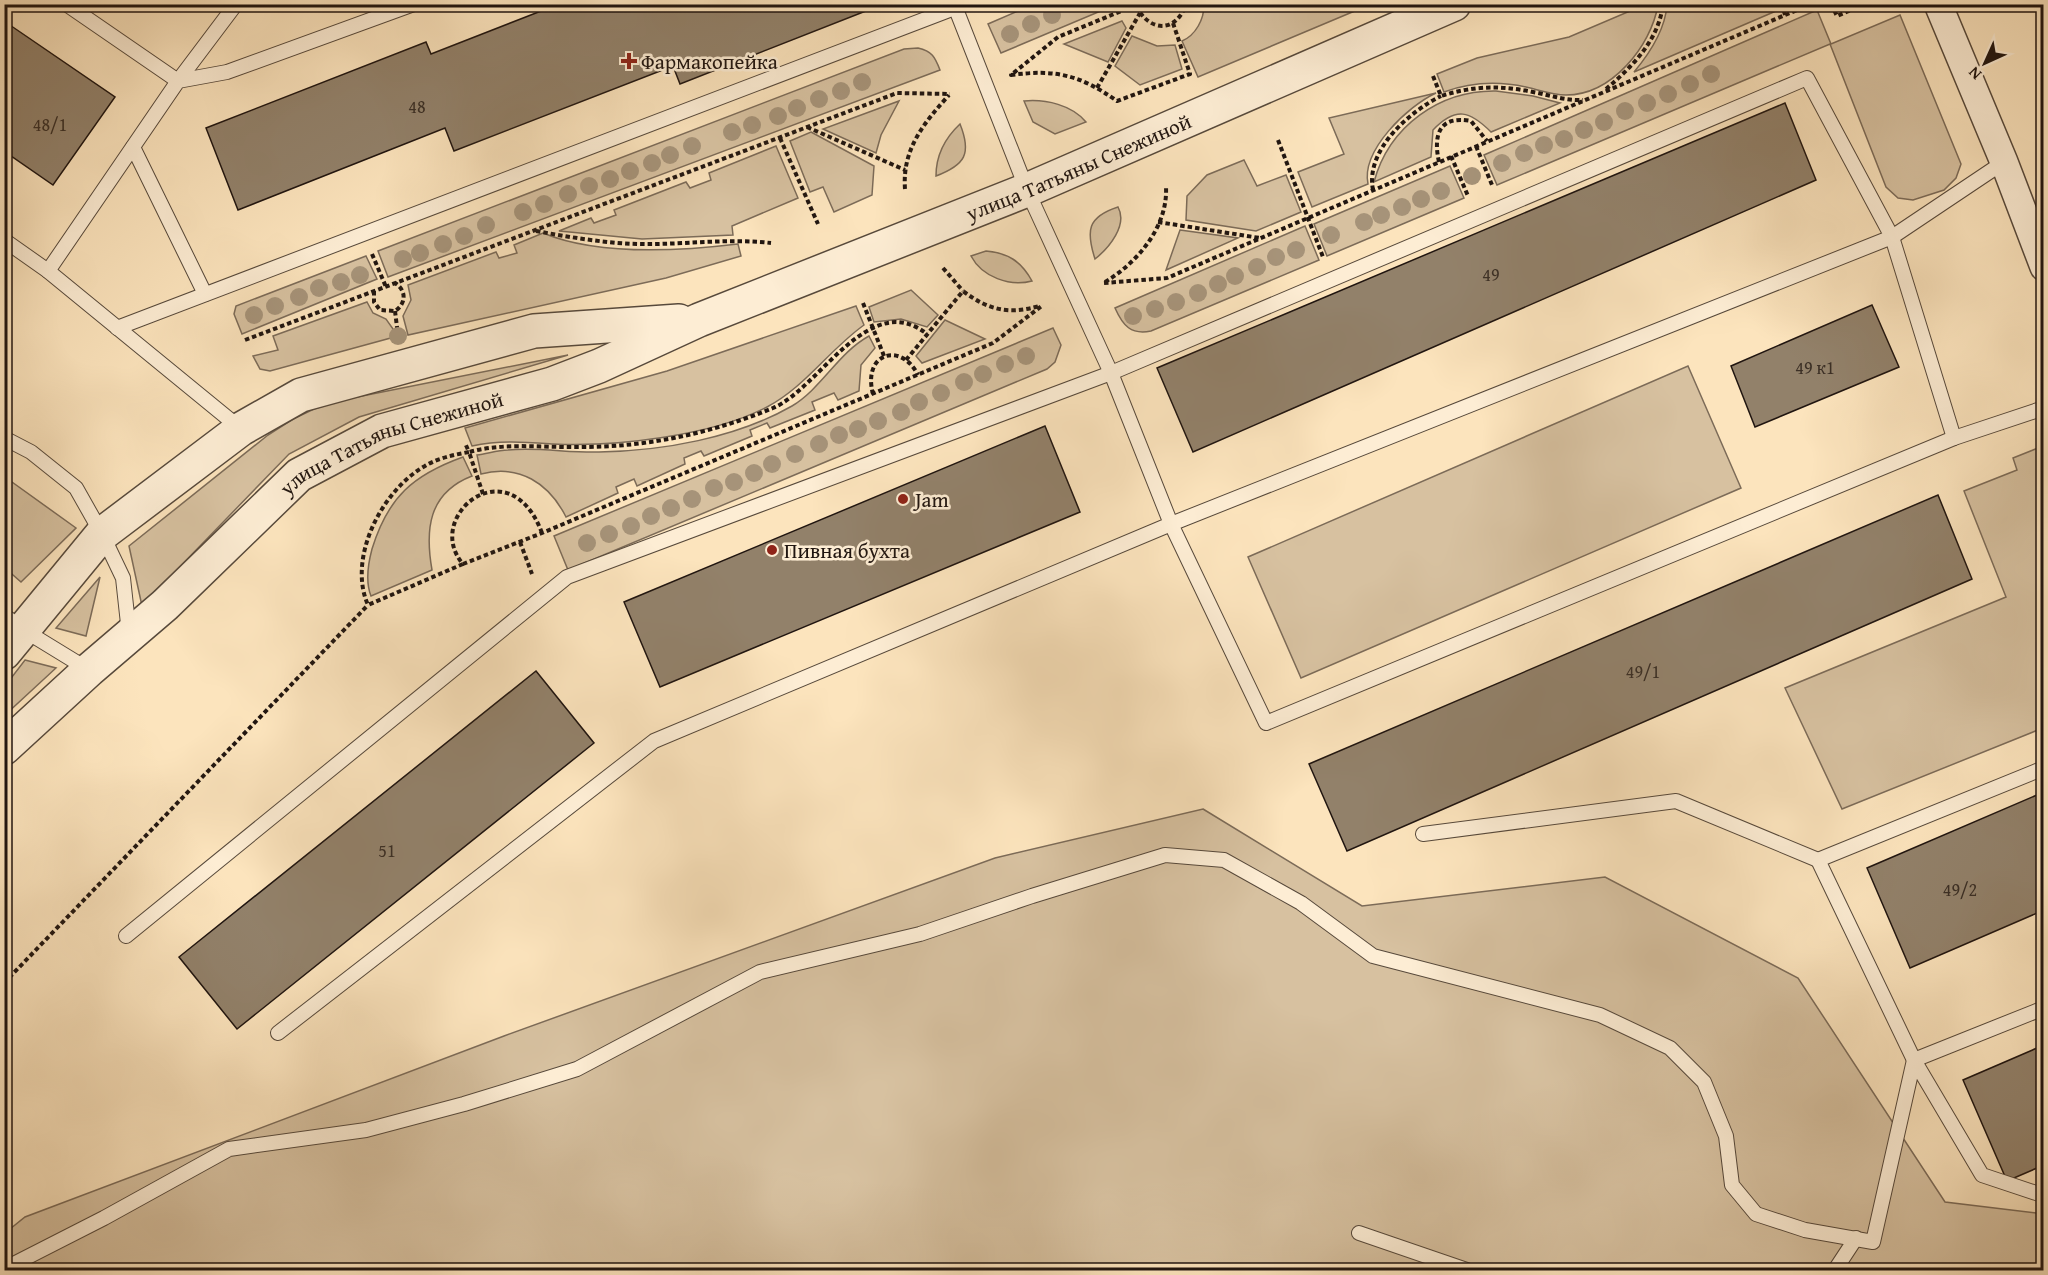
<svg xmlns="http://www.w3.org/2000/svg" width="2048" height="1275" font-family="'Gentium Book Plus',serif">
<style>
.green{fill:#d7c1a0;stroke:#7c6b58;stroke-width:1.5}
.building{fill:#92816a;stroke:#201510;stroke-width:1.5}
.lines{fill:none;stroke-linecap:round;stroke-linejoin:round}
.service-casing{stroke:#57493b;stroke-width:16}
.minor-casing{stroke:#57493b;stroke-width:30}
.tertiary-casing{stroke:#57493b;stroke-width:36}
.path{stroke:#201510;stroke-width:4;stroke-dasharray:4.5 3;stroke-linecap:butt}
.service{stroke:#fdedd4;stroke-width:14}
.minor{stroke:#fdedd4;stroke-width:27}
.tertiary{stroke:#fdedd4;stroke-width:33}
.tree{fill:#a69379}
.poi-dot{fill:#8f2418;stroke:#fdedd4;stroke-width:2}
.labels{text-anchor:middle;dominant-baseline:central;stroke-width:5;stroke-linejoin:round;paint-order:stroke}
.number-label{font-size:18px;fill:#3c3026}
.poi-label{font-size:21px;fill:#201510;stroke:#fdedd4;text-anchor:start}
.street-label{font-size:21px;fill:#201510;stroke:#fdedd4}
</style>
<rect width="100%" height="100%" fill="#fce4bd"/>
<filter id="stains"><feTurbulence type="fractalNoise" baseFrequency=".00333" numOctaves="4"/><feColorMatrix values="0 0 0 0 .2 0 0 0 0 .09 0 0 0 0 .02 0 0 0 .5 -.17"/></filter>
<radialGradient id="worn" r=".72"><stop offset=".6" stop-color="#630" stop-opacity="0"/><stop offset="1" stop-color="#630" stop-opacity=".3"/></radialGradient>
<g class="green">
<path d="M1034,4h81v1l-114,48 -13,-29z"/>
<path d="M1204,5v-1l165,1 -171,72 -16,-36c14,-6 22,-22 22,-36z"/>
<path d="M1644,5h14c-7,41 -46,90 -92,90 -13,0 -27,-5 -40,-8 -28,-6 -55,-5 -82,5l-7,-18 40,-16 92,-21z"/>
<path d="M1667,5h107l2,6 -142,61c16,-19 31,-42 33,-67z"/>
<path d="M1817,10l14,34 69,-29 61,149 -5,14 -12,12 -31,10 -15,-2 -12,-11 -56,-143 -333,141 -13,-30z"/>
<path d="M1122,21l4,7 -18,34 -44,-18z"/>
<path d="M1132,36l25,10 18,-1 7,24 -42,16 -25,-19z"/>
<path d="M918,48c14,3 17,9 22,22l-552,207 -10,-26 526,-202z"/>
<path d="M1496,91l37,5 27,7 -69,29c-21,-21 -35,-26 -58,-2l-2,27 -57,25c15,-56 66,-92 122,-91z"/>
<path d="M1436,93c-28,13 -75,57 -68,91l-56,23 -14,-35 46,-18 -15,-36z"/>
<path d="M899,101l-18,34 -5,18 -53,-24z"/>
<path d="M1024,101c22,-2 48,4 62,21l-31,12 -22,-12z"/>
<path d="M960,124c12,30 5,41 -24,52 0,-20 9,-38 24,-52z"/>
<path d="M811,132l63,34 -2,29 -38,17 -11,-25 -13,5 -20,-51z"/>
<path d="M776,146l22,52 -66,28 1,9 -91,4 -83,-8 32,-13 3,5 22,-8 -2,-5 72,-28 4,6 21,-8 -2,-7z"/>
<path d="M1244,160l13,26 29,-11 15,37 -45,19 -70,-11 1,-24 20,-21z"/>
<path d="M1450,166l14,32 -137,58 -13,-32z"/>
<path d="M1118,207c10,18 -9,41 -23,52 -9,-28 -8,-42 23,-52z"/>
<path d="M1305,226l14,34 -168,71c-20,4 -28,-5 -36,-23z"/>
<path d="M1180,230l58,8 -72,32z"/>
<path d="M543,233c55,23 137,18 195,11l3,12 -75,22 -258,57 -5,-19 8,-16 -3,-15 88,-33 3,6 18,-5 -3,-8z"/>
<path d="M986,251c22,2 35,10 46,30 -22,6 -50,-4 -61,-25z"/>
<path d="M366,256l11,23 -135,55 -8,-20 2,-8z"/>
<path d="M911,290l27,25 -11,12 -26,-8 -27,3 -5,-15z"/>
<path d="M367,302l6,11 13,6 12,17 -128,35 -10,-2 -7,-13 25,-6 -5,-14z"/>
<path d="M856,306l8,19c-35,25 -59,62 -97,82 -56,29 -152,40 -214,37 -29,-2 -53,-4 -81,2l-7,-18 202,-57z"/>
<path d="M945,320l40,19 -63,24 -6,-7z"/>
<path d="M1053,328l8,17 -6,17 -8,7 -479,201 -14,-34z"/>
<path d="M869,336l6,12 -14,17 -2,26 -21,9 -4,-7 -22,9 3,8 -45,18 -3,-5 -17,7 2,6 -48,20 -3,-5 -17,7 1,6 -48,22 -3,-7 -18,8 2,6 -52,24c-17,-34 -47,-53 -85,-43l-4,-19c10,-1 20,-5 31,-5 30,-3 61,3 91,2 63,-1 137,-14 193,-46 30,-18 46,-53 77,-70z"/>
<path d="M568,355l-209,62 -70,37 -147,152 -13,-60 139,-111 25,-16 21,-10 28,-9z"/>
<path d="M1688,366l53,122 -440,190 -53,-121z"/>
<path d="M2043,446l1,208 -5,2 4,11v61l-201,81 -57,-121 221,-91 -42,-106 53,-21 -4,-12z"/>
<path d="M463,457l9,19c-44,17 -47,54 -40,94l-61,26c-6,-15 -3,-32 1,-47 16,-52 41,-74 91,-92z"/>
<path d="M5,477l71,51 -55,54 -16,-14z"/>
<path d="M100,577l-14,59 -30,-8z"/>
<path d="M25,660l31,8 -51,47v-29z"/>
<path d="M1203,809l159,97 243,-29 193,101 147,224 99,12 -1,56h-2038v-37l20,-16 479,-181 491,-178z"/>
</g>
<g class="building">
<path d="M559,4h316l1,3 -196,77 -7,-18 -219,85 -9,-23 -207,82 -32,-82 220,-86 5,12z"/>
<path d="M4,21l111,76 -62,88 -49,-34z"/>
<path d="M1785,103l31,77 -623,272 -36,-84z"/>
<path d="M1872,305l27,62 -144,60 -24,-61z"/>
<path d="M1045,426l35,86 -420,175 -36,-85z"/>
<path d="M1938,495l34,84 -625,272 -38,-87z"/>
<path d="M536,671l58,72 -357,286 -58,-72z"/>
<path d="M2044,792v118l-134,58 -43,-100z"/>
<path d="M2044,1045v120l-37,16 -44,-101z"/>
</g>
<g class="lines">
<g class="service-casing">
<g id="service">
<path d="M66,4l112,77 58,-77"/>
<path d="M133,147l72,147"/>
<path d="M2004,162l-112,75 -721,287 95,199 688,-285 90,-30"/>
<path d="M4,240l44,31 130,-190 49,-9 187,-68"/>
<path d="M48,271l193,158"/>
<path d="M117,328l848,-324"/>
<path d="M4,438l27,14 45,36 26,46 21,44 6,55"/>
<path d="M4,615l18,14 67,41"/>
<path d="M2044,768l-226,92 96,200 130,-52"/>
<path d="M1423,834l253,-33 142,59"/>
<path d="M126,936l441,-359 544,-204 696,-295 85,159 62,201"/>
<path d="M278,1033l376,-292 517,-217 -60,-151 -84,-183 -73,-186"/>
<path d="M1359,1233l108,37"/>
<path d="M4,1269l100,-51 125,-69 137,-19 98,-26 113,-35 183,-97 160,-38 112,-38 133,-41 59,5 77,43 72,53 227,59 70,33 34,34 22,54 6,49 24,29 49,16 68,12 41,-182 68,115 57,19 5,-2"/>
<path d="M1835,1270l21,-32"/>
</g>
</g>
<g class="minor-casing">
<path id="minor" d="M1938,4l66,158 40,105"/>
</g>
<g class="tertiary-casing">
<g id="tertiary">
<path d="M4,653l98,-119 139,-105 60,-34 233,-64 145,-10"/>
<path id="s1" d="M4,748l85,-78 76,-65 134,-130 83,-44 170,-47 47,-18 100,-46 328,-130 427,-186"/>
</g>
</g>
<g class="path">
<path d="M1782,4l3,11"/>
<path d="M1831,4l6,12 28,-12"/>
<path d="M1173,23l17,51 -73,27c-37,-26 -61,-32 -106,-26l47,-38 78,-32c12,27 40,29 50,-1"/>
<path d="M1433,76l8,20c32,-10 59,-11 92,-4 17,3 32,9 50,8"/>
<path d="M1097,88l43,-75"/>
<path d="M1606,89c26,-22 53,-49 57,-85"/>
<path d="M807,127l98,43"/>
<path d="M780,138l38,86"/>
<path d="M1278,140l45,117"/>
<path d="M1476,146l16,39"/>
<path d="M1451,156l17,40"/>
<path d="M1439,162c-6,-27 0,-47 32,-41l16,20"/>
<path d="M905,189c-3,-40 19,-66 44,-94"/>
<path d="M1373,190c-8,-40 36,-78 68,-94"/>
<path d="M1158,222l102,16"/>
<path d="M536,231c33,6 67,12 101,13 45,1 89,-6 134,-1"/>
<path d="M372,254l14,33"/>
<path d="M943,268l20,23"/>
<path d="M1105,282c32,-19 63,-55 61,-95"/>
<path d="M1104,283l63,-5 644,-274"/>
<path d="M374,291v11l6,8 15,1c12,-8 11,-21 0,-28"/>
<path d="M863,303l21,53"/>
<path d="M395,311l3,24"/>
<path d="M245,340l652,-247 53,1"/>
<path d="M906,360l57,-69c25,19 46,24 76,15"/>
<path d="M873,394c-11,-41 28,-53 45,-19"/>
<path d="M483,494l-14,-42c37,-10 75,-4 113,-5 66,0 130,-14 191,-39 46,-19 96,-120 154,-74"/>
<path d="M542,533c-33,-88 -120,-16 -79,31l79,-31 451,-190 50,-38"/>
<path d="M520,542l12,32"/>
<path d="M463,564l-95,41c-21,-47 14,-115 57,-139 13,-8 28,-11 44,-14l-4,-9"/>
<path d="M4,983l364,-378"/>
</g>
<use href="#service" class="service"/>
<use href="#minor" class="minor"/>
<use href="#tertiary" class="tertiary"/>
</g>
<g class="tree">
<circle cx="1052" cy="15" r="9"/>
<circle cx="1031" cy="24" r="9"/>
<circle cx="1010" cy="34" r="9"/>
<circle cx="1711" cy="74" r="9"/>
<circle cx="862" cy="82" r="9"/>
<circle cx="1690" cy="84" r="9"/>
<circle cx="841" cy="91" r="9"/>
<circle cx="1668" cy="94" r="9"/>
<circle cx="819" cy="99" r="9"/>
<circle cx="1647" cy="103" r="9"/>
<circle cx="797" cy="108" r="9"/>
<circle cx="1625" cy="111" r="9"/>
<circle cx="778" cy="116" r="9"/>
<circle cx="1604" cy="122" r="9"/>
<circle cx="752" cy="125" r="9"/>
<circle cx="1584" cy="130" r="9"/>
<circle cx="732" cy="132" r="9"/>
<circle cx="1564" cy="139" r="9"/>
<circle cx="1544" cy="145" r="9"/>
<circle cx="692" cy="146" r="9"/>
<circle cx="1524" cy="153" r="9"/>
<circle cx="670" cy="155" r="9"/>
<circle cx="652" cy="163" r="9"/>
<circle cx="1502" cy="163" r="9"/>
<circle cx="630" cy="171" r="9"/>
<circle cx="1472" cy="176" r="9"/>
<circle cx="610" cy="179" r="9"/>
<circle cx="589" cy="186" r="9"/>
<circle cx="1441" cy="191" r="9"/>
<circle cx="568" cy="194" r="9"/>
<circle cx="1421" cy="199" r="9"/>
<circle cx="544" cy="204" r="9"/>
<circle cx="1402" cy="207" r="9"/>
<circle cx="523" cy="212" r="9"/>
<circle cx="1381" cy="215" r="9"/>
<circle cx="1364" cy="222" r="9"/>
<circle cx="486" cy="225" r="9"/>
<circle cx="1331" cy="235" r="9"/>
<circle cx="464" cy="236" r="9"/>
<circle cx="443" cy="244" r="9"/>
<circle cx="1296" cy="250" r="9"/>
<circle cx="420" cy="253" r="9"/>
<circle cx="1276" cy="257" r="9"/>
<circle cx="403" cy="259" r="9"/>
<circle cx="1257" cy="267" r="9"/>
<circle cx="360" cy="275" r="9"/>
<circle cx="1235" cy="276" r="9"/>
<circle cx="341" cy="282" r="9"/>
<circle cx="1218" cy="284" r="9"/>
<circle cx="319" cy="288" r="9"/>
<circle cx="1198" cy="293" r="9"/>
<circle cx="299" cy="297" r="9"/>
<circle cx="1176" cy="302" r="9"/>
<circle cx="275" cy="306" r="9"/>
<circle cx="1155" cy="309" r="9"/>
<circle cx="254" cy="315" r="9"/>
<circle cx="1133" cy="316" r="9"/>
<circle cx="398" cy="336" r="9"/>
<circle cx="1026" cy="356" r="9"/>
<circle cx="1005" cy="364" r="9"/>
<circle cx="983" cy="374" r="9"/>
<circle cx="964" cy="382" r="9"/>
<circle cx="941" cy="393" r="9"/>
<circle cx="919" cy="402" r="9"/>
<circle cx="901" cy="412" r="9"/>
<circle cx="878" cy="421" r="9"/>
<circle cx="858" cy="429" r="9"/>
<circle cx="839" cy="435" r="9"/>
<circle cx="819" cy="444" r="9"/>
<circle cx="795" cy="454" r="9"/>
<circle cx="772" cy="464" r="9"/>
<circle cx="754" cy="473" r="9"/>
<circle cx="734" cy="482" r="9"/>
<circle cx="714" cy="488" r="9"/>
<circle cx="692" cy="499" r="9"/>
<circle cx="671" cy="508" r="9"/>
<circle cx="651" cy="516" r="9"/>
<circle cx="631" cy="526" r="9"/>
<circle cx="609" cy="534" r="9"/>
<circle cx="587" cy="543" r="9"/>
</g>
<g class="poi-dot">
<path d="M626 52h6v6h6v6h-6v6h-6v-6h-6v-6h6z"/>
<circle cx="903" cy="499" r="6"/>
<circle cx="772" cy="550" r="6"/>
</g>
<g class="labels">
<g class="number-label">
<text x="417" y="106">48</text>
<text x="50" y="124">48/1</text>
<text x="1491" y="274">49</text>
<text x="1815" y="367">49 к1</text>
<text x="1643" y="671">49/1</text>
<text x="387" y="850">51</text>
<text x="1960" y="889">49/2</text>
</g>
<g class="poi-label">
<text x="641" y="61">Фармакопейка</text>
<text x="915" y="499">Jam</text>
<text x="784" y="550">Пивная бухта</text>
</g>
<g class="street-label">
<text stroke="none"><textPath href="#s1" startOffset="1242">улица Татьяны Снежиной</textPath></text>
<text stroke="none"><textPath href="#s1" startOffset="500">улица Татьяны Снежиной</textPath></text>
</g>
</g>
<rect width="2048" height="1275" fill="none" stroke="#fce4bd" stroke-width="24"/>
<rect x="6" y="6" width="2036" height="1263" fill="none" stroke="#201510" stroke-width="3"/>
<rect x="12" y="12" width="2024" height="1251" fill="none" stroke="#201510" stroke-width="1.5"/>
<g transform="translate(1985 63) rotate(225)" stroke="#fdedd4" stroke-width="4.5" paint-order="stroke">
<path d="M0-4.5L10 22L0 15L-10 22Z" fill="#201510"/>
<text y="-9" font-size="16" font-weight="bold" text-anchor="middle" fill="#201510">N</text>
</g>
<rect width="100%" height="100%" filter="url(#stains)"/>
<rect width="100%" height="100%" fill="url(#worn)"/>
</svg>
